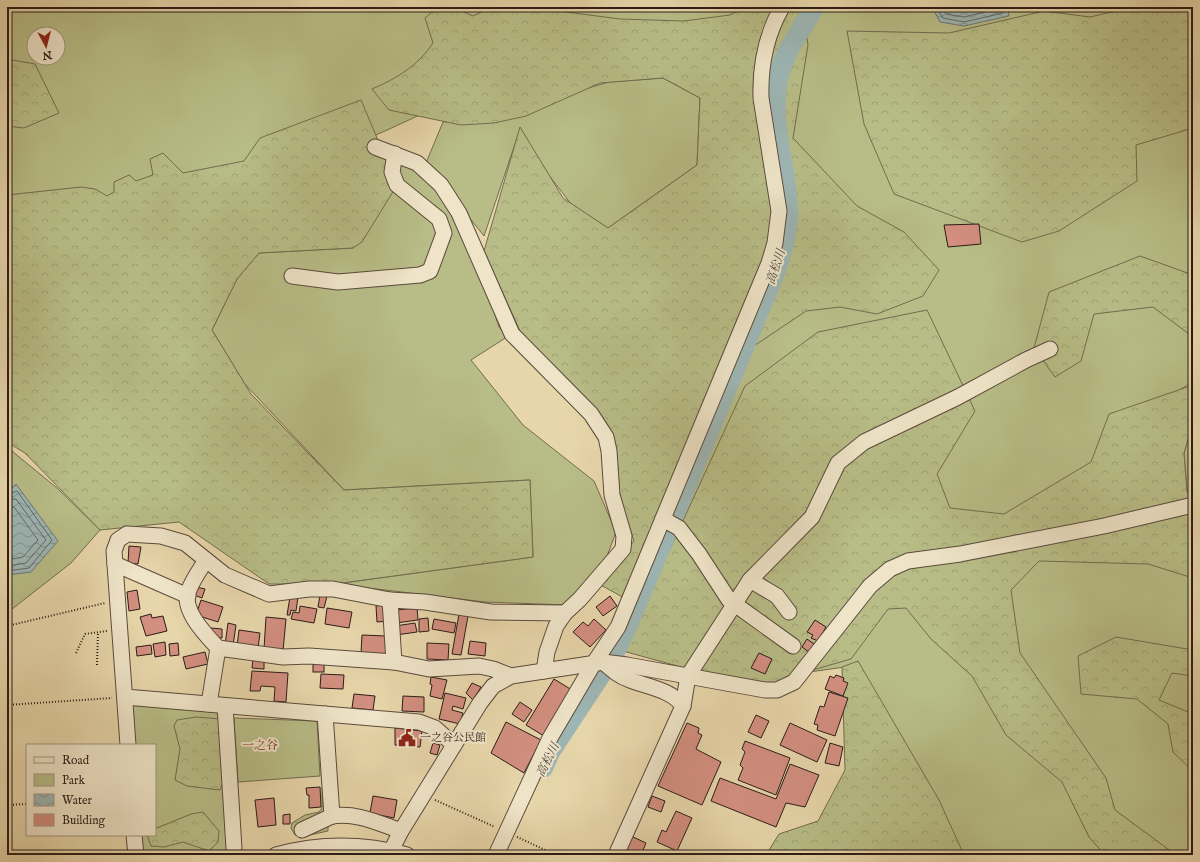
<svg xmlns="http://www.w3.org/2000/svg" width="1200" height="862" font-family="'IM FELL English','Noto Serif JP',serif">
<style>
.green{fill:#b8bd87;stroke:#726c4f;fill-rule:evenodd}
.forest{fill:url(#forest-crowns);stroke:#726c4f}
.water{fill:url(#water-waves);stroke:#6f7876}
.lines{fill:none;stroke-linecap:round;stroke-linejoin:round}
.shore{stroke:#646966;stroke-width:1}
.river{stroke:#9db6b5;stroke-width:20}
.building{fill:#d38f80;stroke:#2b1c17}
.minor-casing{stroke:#5a4a3c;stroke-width:17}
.path{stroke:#2b1c17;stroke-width:2;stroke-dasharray:1 2;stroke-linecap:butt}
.minor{stroke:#efe4c8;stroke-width:15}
.labels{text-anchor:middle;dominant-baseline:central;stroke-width:4;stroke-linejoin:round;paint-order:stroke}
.poi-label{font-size:11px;fill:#2b1c17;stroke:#efe4c8;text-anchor:start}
.water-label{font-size:12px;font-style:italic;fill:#4d4a46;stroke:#efe4c8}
.neighbourhood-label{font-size:12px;fill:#7a1f14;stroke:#efe4c8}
</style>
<defs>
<pattern id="forest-crowns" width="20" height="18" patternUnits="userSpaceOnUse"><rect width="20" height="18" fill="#b8bd87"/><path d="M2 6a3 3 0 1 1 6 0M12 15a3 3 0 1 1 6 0" fill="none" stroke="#9ea274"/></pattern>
<pattern id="water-waves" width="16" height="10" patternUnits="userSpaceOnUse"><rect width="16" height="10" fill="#9db6b5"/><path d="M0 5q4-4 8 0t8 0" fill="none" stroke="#809392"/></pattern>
</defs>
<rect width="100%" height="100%" fill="#e7d6aa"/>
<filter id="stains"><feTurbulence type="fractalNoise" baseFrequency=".005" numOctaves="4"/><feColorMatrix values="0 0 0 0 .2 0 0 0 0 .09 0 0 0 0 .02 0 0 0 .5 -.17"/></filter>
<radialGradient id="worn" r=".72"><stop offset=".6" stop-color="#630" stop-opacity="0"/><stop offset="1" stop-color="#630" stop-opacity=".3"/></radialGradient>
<g class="green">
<path d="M7,7h1186v375l-75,44 75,109v320h-252l-96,-188 -43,6 -133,-9 -6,-101 64,-507 -212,15 -130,60 -264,109 -114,67zM34,34h24v24h-24z"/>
<path d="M663,78l37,20 -3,67 -89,63 -37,-24 -53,-69 -34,101 -58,-73 17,-41 63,-2 51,-23 52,-15z"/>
<path d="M399,165h20l50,70 30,92 8,10 -36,23 52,65 71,56 22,51 -10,27 -38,46 -83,-3 -150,-18 198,-27 -3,-77 -186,10 -100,-107 -32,-53 25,-51 22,-26 94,-5z"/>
<path d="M1193,423v70l-6,-1 -3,-39z"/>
<path d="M7,447l50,41 43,42 -29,33 -64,50z"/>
<path d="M130,705l91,7 9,140 -9,3h-81l-2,-20h17v-90h-22z"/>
<path d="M234,718l83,3 3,55 -82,6z"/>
</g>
<g class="forest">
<path d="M438,7h15l20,9 19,-9h36l92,12 64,2 46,-6 16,-8h56l6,38 -15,93 64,68 47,26 35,38 -16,26 -46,18 -37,-7 -34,4 -64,43 -31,50 -85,195 -27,-15 35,-43 -14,-42 -3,-43 -10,-32 -87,-93 -36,-80 36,-124 43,71 45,30 89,-63 3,-67 -37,-20 -63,5 -74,33 -32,7 -33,2 -72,-15 -17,-21c24,-10 47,-24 61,-46l-8,-25z"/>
<path d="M1133,7h60v121l-57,17 1,36 -78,50 -37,11 -128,-48 -30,-70 -17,-93 102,2 95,-22 46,6z"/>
<path d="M7,59l28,5 24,49 -35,15 -17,-2z"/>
<path d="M361,100l36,85 -35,57 -9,6 -94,5 -22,26 -25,51 39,64 93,96 186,-10 3,77 -198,27h-66l-90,-62 -79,8 -75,-77 -18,-11v-247l74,-8 14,2 12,7 7,-4v-10l15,-7 7,6 17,-6 -3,-16 13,-6 20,20 61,-12 16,-23z"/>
<path d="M1140,256l53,19v62l-40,-30 -59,7 -13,47 -26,16 -21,-29 15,-56z"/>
<path d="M927,310l48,101 -38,63 13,34 54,6 87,-52 18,-48 84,-29v38l-9,30 3,39 6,1v85l-45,-14 -109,-3 -28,29 9,63 86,125 9,32 61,45h-71l-16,-18 -27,-55 -56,-47 -34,-59 -41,-37 -25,-31 -18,1 -37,50 -49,14 -21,11 -20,-1 -51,-8 -87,-24 122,-265 73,-54z"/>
<path d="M1116,637l77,13v26l-21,-3 -13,27 34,14v57l-20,-19 -5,-28 -31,-25 -56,-5 -3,-38z"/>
<path d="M858,661l81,139 25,55h-198l13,-21 39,-13 27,-51 -3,-103z"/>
<path d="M196,717l24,2 5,57 -5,14 -33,-4 -12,-6 5,-31 -6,-23 3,-6z"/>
<path d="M327,786l1,45 -23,5 -10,-1 -4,-7 1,-5 13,-8 14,-3 3,-4v-21z"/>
<path d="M203,812l16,19 -1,11 -9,9 -26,-9 -19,5 -13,-1 -4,-11h8v-9l2,2 34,-14z"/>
</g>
<g class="water">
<path d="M932,7h76l1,9 -45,10 -24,-4z"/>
<path d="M16,484l42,57 -27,31 -24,3v-82z"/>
</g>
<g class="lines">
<g class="shore">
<path d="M936,7l7,11 21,4 39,-9 1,-6"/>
<path d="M942,7l4,7 18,3 33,-8 2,-2"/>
<path d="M7,495l10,-4 35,49 -23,28 -22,3"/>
<path d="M7,500l9,-1 30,41 -20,23 -19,3"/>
<path d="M7,507h7l24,33 -15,17 -16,3"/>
</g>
<g class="river">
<path d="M673,518l102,-245c6,-19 13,-39 13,-59 0,-45 -19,-89 -10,-134 5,-27 23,-50 37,-73"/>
<path d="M614,654l12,-25 43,-102"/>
<path d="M543,768l7,-16 54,-82"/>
</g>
</g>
<g class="building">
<path d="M979,224l2,20 -33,3 -4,-22z"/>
<path d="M129,546l12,1 -3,17 -10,-1z"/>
<path d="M196,587l9,2 -3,9 -8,-3z"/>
<path d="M137,590l3,19 -11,2 -2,-19z"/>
<path d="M320,595l7,1 -3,12 -6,-1z"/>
<path d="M610,596l7,10 -14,10 -7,-9z"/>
<path d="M290,597h8l-2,14 -5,-1 -1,5h-3z"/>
<path d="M201,600l22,7 -5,15 -22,-7z"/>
<path d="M386,604l2,17 -11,1 -1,-16z"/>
<path d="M300,606l17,3 -3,14 -23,-4 2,-7 6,1z"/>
<path d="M327,608l25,4 -3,16 -24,-4z"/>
<path d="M417,608l1,12 -22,3 -1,-13z"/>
<path d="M151,614l1,4 11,-2 4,15 -21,5 -6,-19z"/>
<path d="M459,614l9,2 -7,39 -9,-1z"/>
<path d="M266,617l20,2 -3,32 -19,-2z"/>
<path d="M428,618l1,13 -10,1v-13z"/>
<path d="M434,619l22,4 -2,10 -22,-4z"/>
<path d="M594,619l12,11 -16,17 -17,-15 10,-10 5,4z"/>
<path d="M815,620l11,7 -8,14 -7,-3 2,-3 -6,-3z"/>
<path d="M228,623l8,2 -3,21 -8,-1z"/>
<path d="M415,623l2,9 -21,3 -1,-9z"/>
<path d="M211,628l11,1v9l-11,-1z"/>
<path d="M239,630l21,3 -2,15 -21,-2z"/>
<path d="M362,635l24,1v18l-25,-1z"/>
<path d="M807,639l7,5 -5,8 -7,-5z"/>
<path d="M470,641l16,2 -1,13 -17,-2z"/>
<path d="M165,642l1,13 -11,2 -2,-13z"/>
<path d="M178,643l1,12 -9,1 -1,-12z"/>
<path d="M427,643l22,1 -1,16 -21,-1z"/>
<path d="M151,645l1,9 -15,2 -1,-9z"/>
<path d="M205,652l3,12 -22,5 -3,-12z"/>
<path d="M759,653l13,6 -7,15 -14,-6z"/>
<path d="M253,658h11v11l-12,-1z"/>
<rect x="313" y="659" width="11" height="13"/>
<path d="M252,671l36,2 -2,29 -12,-1 1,-14 -14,-1 -1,5h-10z"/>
<path d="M321,674l23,1 -1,14 -23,-1z"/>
<path d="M836,675l8,3 -1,3 5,2 -5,13 -18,-7 5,-13 4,2z"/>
<path d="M431,677l16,3 -5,19 -12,-3 2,-11 -2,-1z"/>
<path d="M554,679l18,11 -28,46 -18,-11z"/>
<path d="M472,683l9,4 -8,13 -7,-7z"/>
<path d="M829,692l19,6 -13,38 -18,-6 1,-5 -4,-1 6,-18 4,1z"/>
<path d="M445,693l21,5 -3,11 -10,-3 -1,4 11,3 -3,11 -21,-5z"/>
<path d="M354,694l21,2 -2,14 -21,-2z"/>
<path d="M403,696l21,1v15l-22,-1z"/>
<path d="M520,702l12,8 -8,12 -12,-8z"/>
<path d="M756,715l13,6 -8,17 -13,-6z"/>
<path d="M506,722l35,18 -17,33 -33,-20z"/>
<path d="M687,723l12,5 -1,5 4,2 -6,14 25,13 -19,43 -44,-19z"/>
<path d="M790,723l37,17 -10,22 -37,-17z"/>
<path d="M395,728l27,3 -2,16 -25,-2z"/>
<path d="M745,741l45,17 -14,37 -38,-15 5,-12 -3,-3 5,-13 -3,-3z"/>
<path d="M433,743l7,2 -3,10 -7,-2z"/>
<path d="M830,743l13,4 -4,19 -14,-3z"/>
<path d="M790,764l29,11 -14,32 -19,-4 -10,24 -65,-26 9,-23 56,21z"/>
<path d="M320,787l1,20 -12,1v-13h-2l-1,-7z"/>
<path d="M373,796l24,4 -3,18 -24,-5z"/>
<path d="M652,796l13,5 -4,11 -13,-5z"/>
<path d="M274,798l2,27 -18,2 -3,-27z"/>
<path d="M676,811l16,7 -15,33 -20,-9 5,-12 4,2z"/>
<path d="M290,814v10h-7v-9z"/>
<path d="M631,836l15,7 -5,12 -16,-6z"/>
</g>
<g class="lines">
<g class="minor-casing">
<g id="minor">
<path d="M375,147l42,16 24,22 18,28 53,121 79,80 15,23 3,14 3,44 12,41 -1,13 -43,50 -15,14 -9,13 -9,26 -3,19"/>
<path d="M292,276l46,6 82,-7 10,-4 14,-38 -5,-14 -42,-34 -5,-13 3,-18"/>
<path d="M663,519l16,9 20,26 30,46 64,46"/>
<path d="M206,560c-6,10 -13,19 -17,30 -9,19 17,45 29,58l-9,56"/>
<path d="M115,564l73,32"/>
<path d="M750,580l27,16 12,16"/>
<path d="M390,600l35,2 66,10 74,1"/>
<path d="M218,648l65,9 26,-1 85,6 35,7 50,-3 14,3 18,7"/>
<path d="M603,662c9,8 16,14 27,18 18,7 42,10 53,26"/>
<path d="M125,697l294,25 16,6 19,17"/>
<path d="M225,706l9,142"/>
<path d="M325,714l7,102c24,-4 46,7 69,15"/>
<path d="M128,745l-14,-194 4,-11 9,-6 34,2 24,7 40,32 44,19 40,-5h24l57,11 4,62"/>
<path d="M302,830l30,-14"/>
<path d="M134,835l2,20"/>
<path d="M276,855c44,-12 87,-12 131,0"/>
<path d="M389,855l12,-24 79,-128 13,-17 18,-10 92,-14 24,3 138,25h12l17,-8 76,-96 20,-17 18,-8 52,-7 144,-28 89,-21"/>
<path d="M496,855l54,-117 44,-75 24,-36 151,-364 6,-20 4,-32 -18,-113c-1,-31 5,-63 21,-91"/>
<path d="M616,855l67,-149 5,-30 62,-96 62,-63 26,-54 26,-21 94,-45 68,-37 24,-11"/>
</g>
</g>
<g class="path">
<path d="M7,626l98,-23"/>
<path d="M76,653l9,-19 22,-3"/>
<path d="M97,665l1,-33"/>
<path d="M7,705l105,-7"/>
<path d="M435,800l60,27"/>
<path d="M7,805l20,-1"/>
<path d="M7,807l3,48"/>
<path d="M517,837l39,18"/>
</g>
<use href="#minor" class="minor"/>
</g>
<defs>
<g id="civic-bare" transform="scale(1.38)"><path d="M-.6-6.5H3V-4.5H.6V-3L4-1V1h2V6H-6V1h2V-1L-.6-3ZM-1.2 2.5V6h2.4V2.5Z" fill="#8f2418" stroke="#efe4c8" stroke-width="2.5" paint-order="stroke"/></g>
</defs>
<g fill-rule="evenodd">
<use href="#civic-bare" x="407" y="738"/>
</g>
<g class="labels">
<g class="poi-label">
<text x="420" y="738">一之谷公民館</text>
</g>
<g class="water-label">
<text transform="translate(776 267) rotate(-72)">高松川</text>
<text transform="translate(548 760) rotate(-63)">高松川</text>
</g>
<g class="neighbourhood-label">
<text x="260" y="745">一之谷</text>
</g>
</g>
<rect width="1200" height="862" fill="none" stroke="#e7d6aa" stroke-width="24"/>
<rect x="8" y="8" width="1184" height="846" fill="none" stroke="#2b1c17" stroke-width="2"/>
<rect x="12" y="12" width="1176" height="838" fill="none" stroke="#2b1c17"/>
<rect x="26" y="744" width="130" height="92" fill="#efe4c8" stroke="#a19481"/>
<rect x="34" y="757" width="20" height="6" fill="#efe4c8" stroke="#a19481"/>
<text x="62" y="764" font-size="12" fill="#2b1c17">Road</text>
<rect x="34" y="774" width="20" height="12" fill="#b8bd87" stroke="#a19481"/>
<text x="62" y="784" font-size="12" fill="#2b1c17">Park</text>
<rect x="34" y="794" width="20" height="12" fill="url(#water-waves)" stroke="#a19481"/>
<text x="62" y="804" font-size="12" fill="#2b1c17">Water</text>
<rect x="34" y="814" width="20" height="12" fill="#d38f80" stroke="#a19481"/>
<text x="62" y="824" font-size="12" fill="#2b1c17">Building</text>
<g transform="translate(46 46) rotate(173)"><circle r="19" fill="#efe4c8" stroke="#a19481"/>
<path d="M0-3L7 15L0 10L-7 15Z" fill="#8f2418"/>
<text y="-6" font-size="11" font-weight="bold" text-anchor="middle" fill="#2b1c17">N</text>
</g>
<rect width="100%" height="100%" filter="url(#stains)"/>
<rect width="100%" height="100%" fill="url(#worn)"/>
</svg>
